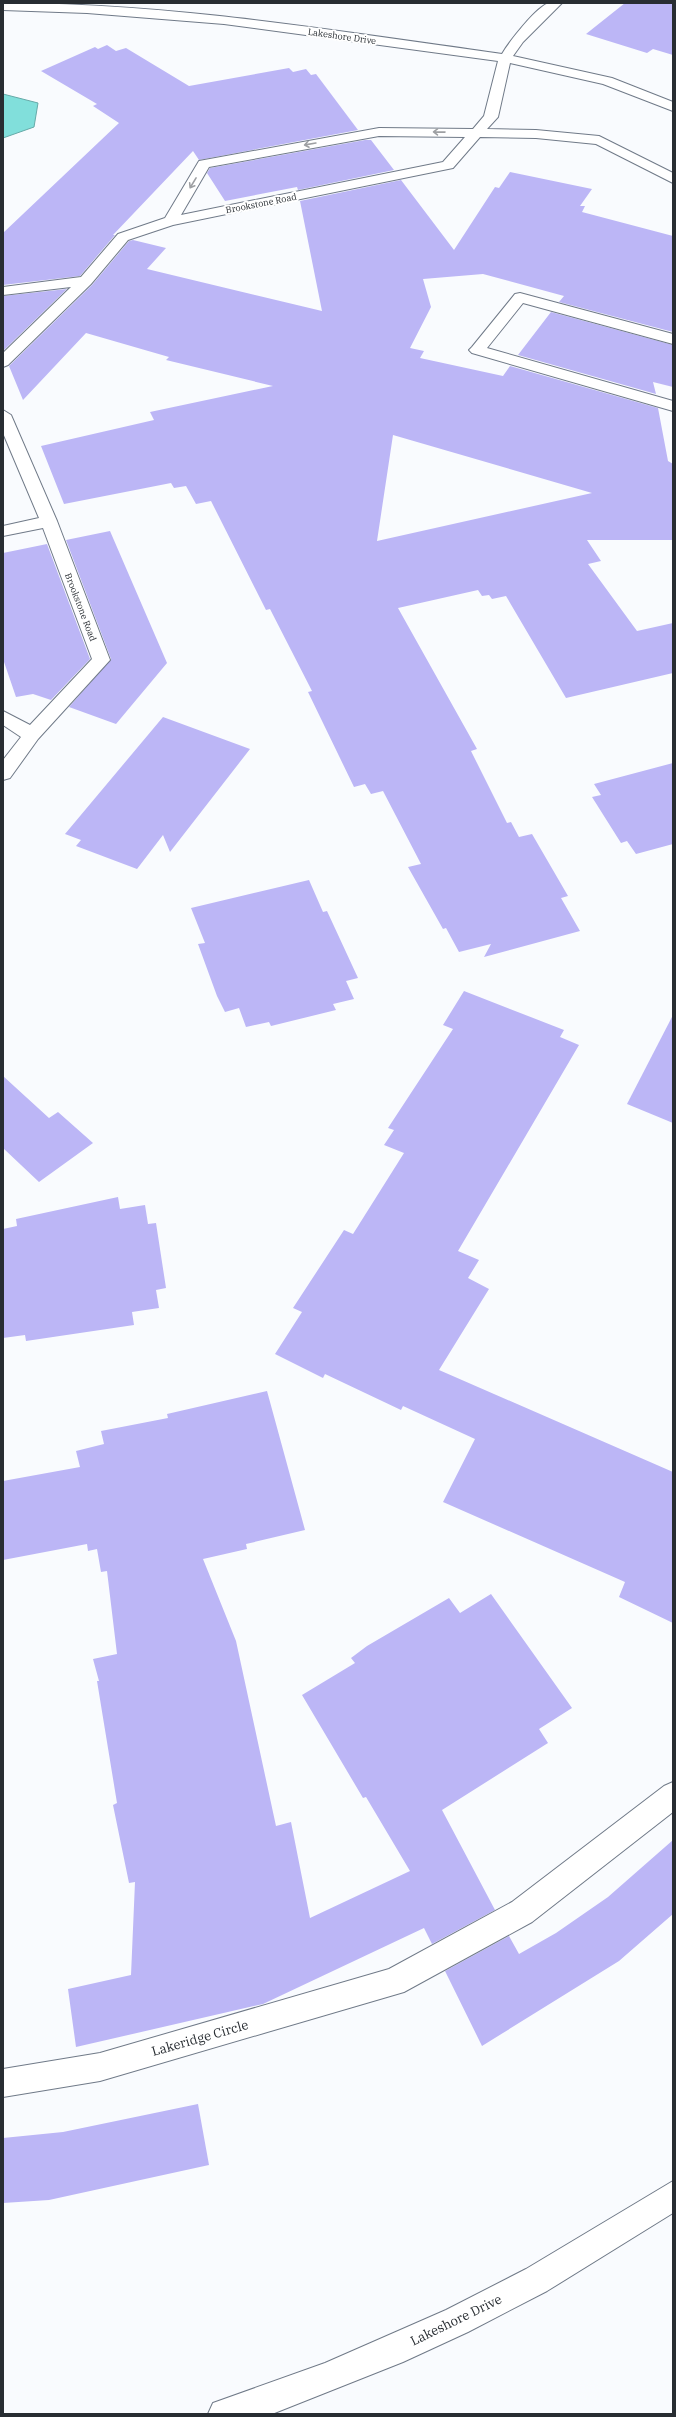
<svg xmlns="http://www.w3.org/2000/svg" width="676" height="2417" font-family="'IBM Plex Serif',serif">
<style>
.water{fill:#81dfdb;stroke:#66aaa8}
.building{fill:#bcb6f6;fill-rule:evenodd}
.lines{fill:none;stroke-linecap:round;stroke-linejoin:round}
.minor-casing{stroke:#707a88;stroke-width:2}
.minor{fill:#fff;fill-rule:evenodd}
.oneway{stroke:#9ea0a3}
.labels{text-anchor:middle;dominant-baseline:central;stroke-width:4;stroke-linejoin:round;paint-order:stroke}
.far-street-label{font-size:9px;fill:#282d32;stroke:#fff}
.near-street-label{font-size:13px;fill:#282d32;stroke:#fff}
</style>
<rect width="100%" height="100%" fill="#f9fbfe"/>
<path class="water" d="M3,94l35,9 -4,24 -31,11z"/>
<g class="building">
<path d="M625,3h48v52l-20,-6 -6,4 -61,-19z"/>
<path d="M107,45l9,6 10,-3 63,38 100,-18 4,4 13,-3 5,6 5,-1 42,56 -159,30 -6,-9 -80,84h2l-35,41 -77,9v-52l116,-110 -26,-17 4,-2 -56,-33 54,-24 3,2z"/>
<path d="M365,140h6l23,30 -96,20 -1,-3 -72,14 -18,-28 3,-5z"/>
<path d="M510,172l82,17 -12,17h5l-3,6 91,24v96l-114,-30 5,-6 -81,-22 -60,5 8,28 -21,41 14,3 -4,7 83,18 7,-10 148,42 10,53 5,3v76h-86l14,21 -13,3 49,67 36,-8v50l-107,25 -60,-102 -14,3 -3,-4 -7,1 -4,-6 -80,18 79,141 -6,2 36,72 4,-1 8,15 13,-3 36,62 -7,2 19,33 -96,26 7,-13 -32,8 -13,-24 -3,1 -35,-62 13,-3 -38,-73 -12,3 -6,-10 -11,3 -46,-95 4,-1 -42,-82 -4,1 -55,-109 -15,3 -10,-18 -12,2 -3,-5 -107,21 -23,-58 113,-26 -4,-8 123,-26 -107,-26 3,-3 -83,-24 -63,67 -14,-34 83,-81 37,-44 4,-1 33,8 -19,21 175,42 -22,-110 101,-21 53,70 41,-63 4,1zM393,435l199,58 -215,48z"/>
<path d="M67,289l-64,62v-55z"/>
<path d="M551,312l122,33v42l-20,-5 3,12 -138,-39z"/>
<path d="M110,531l57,132 -51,61 -47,-17 42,-48 -45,-119z"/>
<path d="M47,544l43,115 -39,41 -18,-6 -17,3 -13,-38v-106z"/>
<path d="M163,717l87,32 -80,103 -7,-17 -26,34 -61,-23 5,-6 -16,-6z"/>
<path d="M673,763v81l-37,10 -9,-13 -6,2 -29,-46 9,-2 -7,-11z"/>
<path d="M309,880l14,32 4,-1 31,67 -12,3 8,18 -21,5 3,6 -65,16 -2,-4 -23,5 -7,-19 -14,4 -8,-16 -19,-52 7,-1 -14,-35z"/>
<path d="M464,991l100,39 -4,7 19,8 -121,206 21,9 -11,18 21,11 -50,81 234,102v151l-54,-26 6,-15 -182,-80 32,-63 -72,-33 -2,4 -76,-36 -2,4 -48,-24 27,-42 -9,-4 51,-78 9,4 51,-81 -20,-8 10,-15 -6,-2 65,-99 -10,-4z"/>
<path d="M673,1015v108l-46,-19z"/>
<path d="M3,1076l46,42 9,-6 35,31 -54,39 -36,-34z"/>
<path d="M118,1197l2,12 25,-4 3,19 8,-1 10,65 -10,2 3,18 -27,4 2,13 -108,16 -1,-6 -22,3v-109l14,-3 -1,-7z"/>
<path d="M267,1391l38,139 -59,14 1,5 -44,10 33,82 40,185 15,-4 19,96 100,-47 -44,-74 -3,1 -61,-103 53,-32 -4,-5 16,-12 82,-48 11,15 31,-19 81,114 -33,21 9,14 -106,67 53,100 -63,34 -8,-16 -161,76 -187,43 -8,-58 63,-14 4,-93 -6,1 -16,-78 4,-2 -20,-122h2l-6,-22 24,-5 -10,-83 -6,1 -4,-23 -9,2 -1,-7 -84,16v-79l77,-14 -4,-16 28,-7 -3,-13 67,-13 -1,-4z"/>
<path d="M673,1840v74l-54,47 -137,85 -37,-75 64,-35 10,18 37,-21 52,-36z"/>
<path d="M198,2104l11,61 -160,35 -46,3v-65l60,-6z"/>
</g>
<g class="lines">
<g class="minor-casing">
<g id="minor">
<path d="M3,3c167,0 333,28 499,51 7,-12 35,-48 47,-51 4,-1 9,0 13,0l-39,39 -10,14 99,22 61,24v9l-70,-27 -93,-21 -12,54 -11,12 49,1 63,6 74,37v10l-77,-39 -60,-6 -56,-1 -27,31 -280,57 -45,15 -37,44 -83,81 -5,2v-14l68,-66 -68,8v-8l78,-10 37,-43 47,-16 34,-57 180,-33 94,1 11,-13 14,-55 -274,-37 -137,-11 -84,-3zM379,136l86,1 -22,25 -262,53 28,-48z"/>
<path d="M520,293l153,41v10l-150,-41 -36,45 186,53v10l-201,-58 -3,-3 3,-3 43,-53z"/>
<path d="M3,410l8,5 46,106 53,139 -72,79 -28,39 -7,2v-20l18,-23 -18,-12v-14l27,14 62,-66 -49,-131 -40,8v-10l36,-8 -36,-85z"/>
<path d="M673,1782v30l-141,110 -128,70 -304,89 -97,16v-28l97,-16 289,-84 123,-67 152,-116z"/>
<path d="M673,2181v32l-126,78 -79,41 -65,30 -131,52h-64l5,-11 112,-40 121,-53 80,-41z"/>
</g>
</g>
<use href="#minor" class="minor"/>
</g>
<defs><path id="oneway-shaft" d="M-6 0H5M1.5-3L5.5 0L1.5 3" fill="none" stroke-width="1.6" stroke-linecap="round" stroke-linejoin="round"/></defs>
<g class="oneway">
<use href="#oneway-shaft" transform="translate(439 132) rotate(-179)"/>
<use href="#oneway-shaft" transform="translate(310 144) rotate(170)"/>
<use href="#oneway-shaft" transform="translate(193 183) rotate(121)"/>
</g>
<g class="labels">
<g class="far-street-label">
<text transform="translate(342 36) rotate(8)">Lakeshore Drive</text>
<text transform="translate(261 203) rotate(-11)">Brookstone Road</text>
<text transform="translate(81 607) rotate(69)">Brookstone Road</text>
</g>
<g class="near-street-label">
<text transform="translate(200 2038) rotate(-16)">Lakeridge Circle</text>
<text transform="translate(456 2320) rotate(-26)">Lakeshore Drive</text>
</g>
</g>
<rect width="676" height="2417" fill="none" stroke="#282d32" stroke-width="8"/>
</svg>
